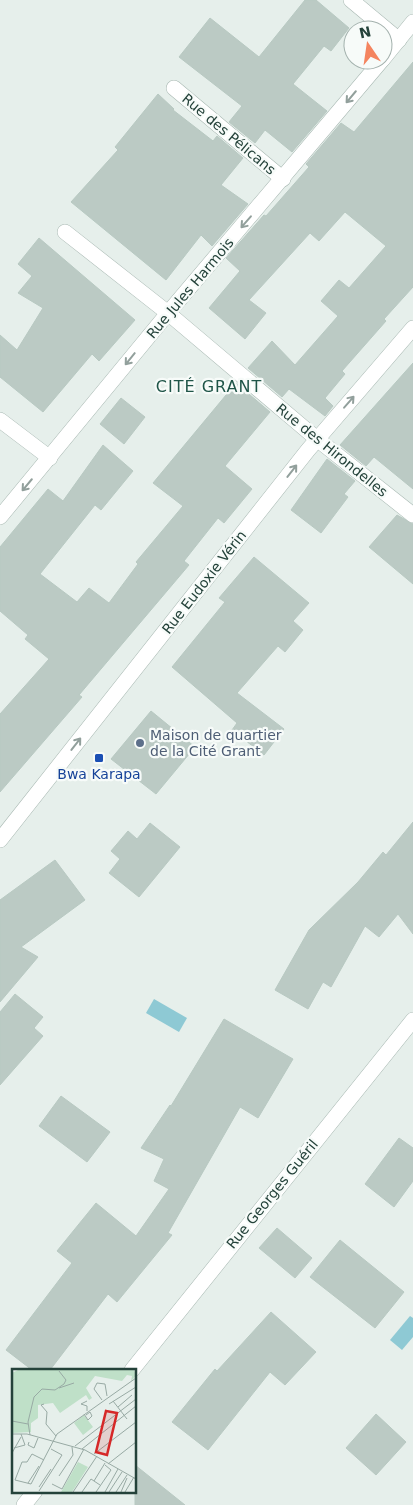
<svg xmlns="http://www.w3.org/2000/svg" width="413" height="1505" font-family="'DejaVu Sans',sans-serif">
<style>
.water{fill:#8ec9d4}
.building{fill:#bbcac4;stroke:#b8c9c2}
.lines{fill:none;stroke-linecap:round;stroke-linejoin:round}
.street-casing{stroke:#a8b8b2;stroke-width:16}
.street{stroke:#fff;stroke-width:15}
.oneway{stroke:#92a09c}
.service-dot{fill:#5c6f8a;stroke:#f7fbf9;stroke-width:2}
.transit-dot{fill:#1a4fb4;stroke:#f7fbf9;stroke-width:2}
.labels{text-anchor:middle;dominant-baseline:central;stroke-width:4.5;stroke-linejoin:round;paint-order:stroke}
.street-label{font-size:14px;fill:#24423a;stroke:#f7fbf9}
.service-label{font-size:14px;fill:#4e5e75;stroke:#f7fbf9;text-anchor:start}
.transit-label{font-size:14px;fill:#164399;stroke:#f7fbf9}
.quarter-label{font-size:16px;letter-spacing:1px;fill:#1f5548;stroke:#f7fbf9}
.inset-road{fill:none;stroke:#98aaa4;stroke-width:1}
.view{fill:#d62828;fill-opacity:0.15;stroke:#d62828;stroke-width:2.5}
.inset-edge{fill:none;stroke:#24423a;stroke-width:2.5}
</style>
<rect width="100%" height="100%" fill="#e6efeb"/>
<g class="water">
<path d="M154,999l33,19 -8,14 -33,-19z"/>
<path d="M410,1316l3,2v19l-11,13 -12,-10z"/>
</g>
<g class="building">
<path d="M305,0h11l33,28 -18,23 -7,-5 -31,38 34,27 -35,41 -27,-22 -10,13 -26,-21 13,-16 -63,-49 31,-39 49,39z"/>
<path d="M413,62v225l-29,32 2,2 -44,50 3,3 -20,24 8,8 -8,10 -36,-27 -7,8 -34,-29 24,-27 23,24 43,-49 -17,-15 18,-21 10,8 37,-42 -41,-34 -26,29 -9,-8 -61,67 17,13 -21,26 -36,-31 31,-37 -14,-13 38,-43 2,1 43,-49 -3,-3 35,-41 13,9z"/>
<path d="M158,94l16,15 -1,1 40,31 4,-5 26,22 -22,27 27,19 -36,42 -11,-11 -35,45 -95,-78 47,-52 -3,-3z"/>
<path d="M39,238l96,82 -36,41 -7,-7 -49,58 -43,-35v-42l17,15 26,-42 -25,-15 14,-17 -14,-12z"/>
<path d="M413,363v126l-39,-32 -8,9 -26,-21z"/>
<path d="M236,383l34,29 -45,54 27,23 -28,34 -6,-5 -34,43 5,4 -110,130 3,2 -82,95v-78l49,-55 -24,-20 3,-4 -28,-24v-64l48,-58 15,12 40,-56 30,26 -32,39 -6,-5 -55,69 37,28 12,-14 20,15 29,-39 -2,-2 47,-56 -30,-23z"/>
<path d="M121,398l24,19 -21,27 -24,-20z"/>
<path d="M327,459l28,22 -11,13 4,3 -27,36 -30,-23z"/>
<path d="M397,515l16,9v60l-44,-37z"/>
<path d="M254,557l55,46 -16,18 10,9 -18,22 -7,-6 -41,47 47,36 -20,26 -32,-25 5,-7 -65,-56 53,-65 -6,-4z"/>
<path d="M151,711l44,36 -39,47 -45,-35z"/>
<path d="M413,822v112l-15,-20 -19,23 -14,-11 -34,61 -8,-5 -15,27 -33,-19 34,-60 49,-48 25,-30 3,3z"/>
<path d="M150,823l30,24 -41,50 -30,-24 11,-14 -9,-8 17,-20 9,8z"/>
<path d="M55,860l30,40 -64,47 17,10 -38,45v-102z"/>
<path d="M15,994l28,23 -9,11 9,8 -43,49v-73z"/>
<path d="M224,1019l69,40 -35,59 -18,-11 -72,126 4,2 -55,67 -9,-8 -58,76h-18l-26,-20 66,-87 -15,-12 39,-48 40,33 33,-47 -15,-8 10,-22 -23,-11 29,-43 1,1z"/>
<path d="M61,1096l49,36 -23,30 -48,-36z"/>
<path d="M399,1138l14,10v33l-19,26 -29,-23z"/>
<path d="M277,1228l35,30 -17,20 -36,-30z"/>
<path d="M340,1240l64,52 -29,36 -65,-51z"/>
<path d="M271,1312l45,40 -31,33 -15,-13 -62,78 -36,-28 43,-53 2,2z"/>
<path d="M376,1414l30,28 -30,33 -30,-27z"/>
<path d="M135,1465l50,40h-50z"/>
</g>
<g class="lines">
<g class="street-casing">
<g id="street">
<path d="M351,0l48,40"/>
<path d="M383,59l30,-37"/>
<path d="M174,88l109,91"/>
<path d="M65,232l103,81 149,126 96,76"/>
<path d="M0,420l50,38"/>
<path d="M0,517l168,-204 214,-253"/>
<path d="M0,840l308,-390 105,-122"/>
<path d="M132,1370l281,-350"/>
<path d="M24,1505l11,-14"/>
</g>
</g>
<use href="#street" class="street"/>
</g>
<defs><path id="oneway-shaft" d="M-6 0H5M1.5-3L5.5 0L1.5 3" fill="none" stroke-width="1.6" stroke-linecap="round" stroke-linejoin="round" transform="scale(1.25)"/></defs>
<g class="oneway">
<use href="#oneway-shaft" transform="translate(351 97) rotate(130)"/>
<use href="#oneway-shaft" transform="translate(246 222) rotate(131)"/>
<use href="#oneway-shaft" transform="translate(130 359) rotate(129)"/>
<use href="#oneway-shaft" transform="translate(349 402) rotate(-49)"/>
<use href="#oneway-shaft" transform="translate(292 471) rotate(-52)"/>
<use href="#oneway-shaft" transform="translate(27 485) rotate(130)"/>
<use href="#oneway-shaft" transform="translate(76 744) rotate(-52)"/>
</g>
<circle class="service-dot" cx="140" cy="743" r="5"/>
<rect class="transit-dot" x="94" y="753" width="10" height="10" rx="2.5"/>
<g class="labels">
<g class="street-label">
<text transform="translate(229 134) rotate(40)">Rue des Pélicans</text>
<text transform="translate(190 288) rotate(-50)">Rue Jules Harmois</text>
<text transform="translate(332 450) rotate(39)">Rue des Hirondelles</text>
<text transform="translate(204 582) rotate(-52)">Rue Eudoxie Vérin</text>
<text transform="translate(272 1194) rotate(-51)">Rue Georges Guéril</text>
</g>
<g class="service-label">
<text x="150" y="735">Maison de quartier<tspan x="150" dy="16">de la Cité Grant</tspan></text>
</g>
<g class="transit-label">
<text x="99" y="774">Bwa Karapa</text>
</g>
<g class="quarter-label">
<text x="209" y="386">CITÉ GRANT</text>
</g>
</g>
<g transform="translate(12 1369)">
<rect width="124" height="124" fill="#e6efeb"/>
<path d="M8,0h114l2,7 -5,5 1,-5 -5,-1 -5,6 -27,-5 -9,12 6,10 -3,2 -3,-5 -26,18 -7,-10 -15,2v13l-7,5v9l-19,1v-60zM72,46l9,12 -10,8 -9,-12zM66,93l10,5 -16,25h-11z" fill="#bfe0c8"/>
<path class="inset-road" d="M47,19l15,-5M90,31l-8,-11 3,-6 8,1 2,12M75,32l-6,3 6,2v5M101,32l14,18M32,35l-3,1 6,7 -1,12 10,12M97,35l27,-17M106,38l14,-12M72,45l4,6 4,-4 -2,-4 -4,3M0,52l16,3M0,65h15l58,16 51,29M18,66l-2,-13 6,-25 8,-8 13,1 9,-6 2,-4 -7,-9M17,73l-1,3 6,3 4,-10M63,77l61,-47M2,79l11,-3 -4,-11M70,80l54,-43M0,84l9,-16M82,85l42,-32M10,93l-7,18 16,4 26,-50 79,-56M10,93h5l5,-8 12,6M96,95l28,-22M47,107l14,-21 -1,-8M82,112l11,-18M16,114l11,-17M40,115l10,5 22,-40M27,118l12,-18M27,122l23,-36 -11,-6M61,123l24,-36M70,123l9,-13 9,6M84,123l15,-22 -6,-5M93,123l13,-23M97,123l13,-20M104,123l11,-17M109,123l6,-14M113,123l9,-15"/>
<path class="view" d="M94,42l11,2 -10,42 -11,-3z"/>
<rect width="124" height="124" class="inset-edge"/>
</g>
<g transform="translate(368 45) rotate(347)"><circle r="24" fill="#f7fbf9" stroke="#a3b1ad"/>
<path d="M0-4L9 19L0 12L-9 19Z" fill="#f4845f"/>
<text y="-8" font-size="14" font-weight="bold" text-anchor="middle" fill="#24423a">N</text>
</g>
</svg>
